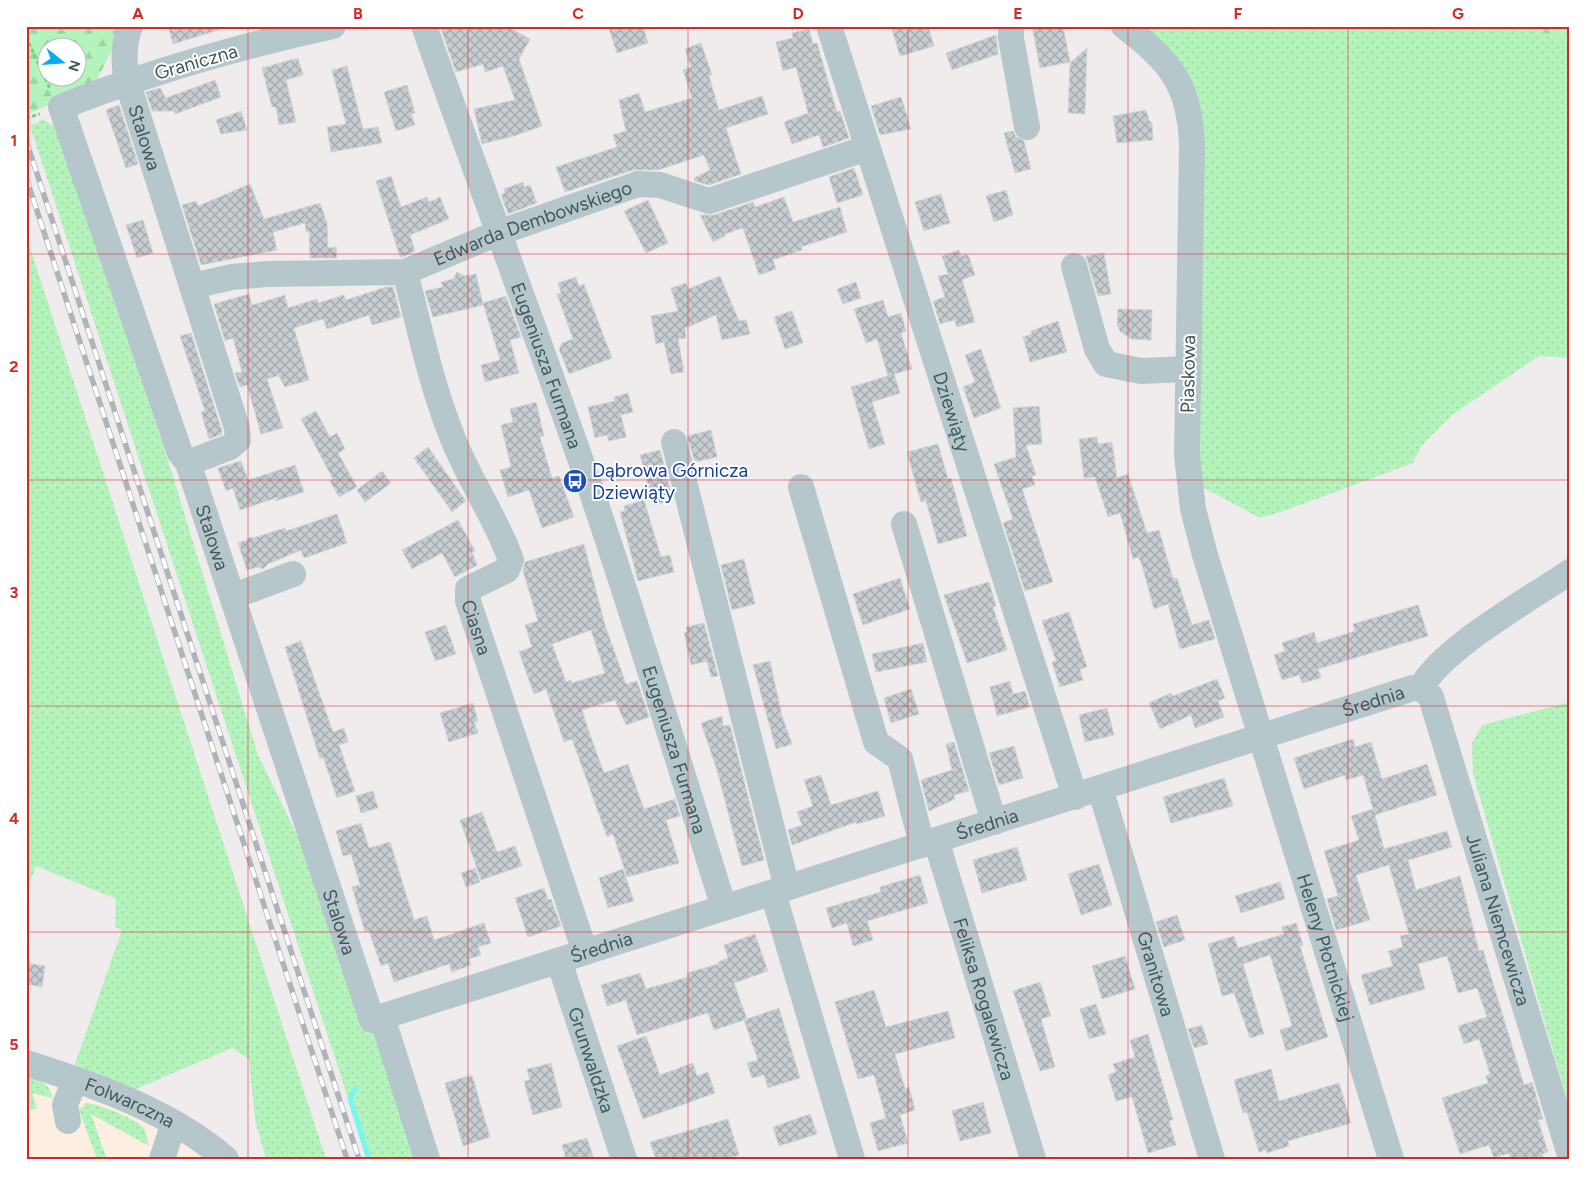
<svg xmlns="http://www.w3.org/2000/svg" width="1596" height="1185" font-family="Figtree,sans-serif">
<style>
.commercial{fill:#fdeee2}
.grass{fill:url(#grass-dots)}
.forest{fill:url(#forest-firs);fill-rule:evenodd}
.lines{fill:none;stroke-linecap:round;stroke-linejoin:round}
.stream{stroke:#7df4ed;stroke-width:5.5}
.building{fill:url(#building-cross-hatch);stroke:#d0d5d9;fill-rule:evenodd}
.path{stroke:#6ad483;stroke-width:3;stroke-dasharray:4 2.5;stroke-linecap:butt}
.minor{stroke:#b6c7cc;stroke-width:26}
.rail-casing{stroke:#aeb4b8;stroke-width:5.5}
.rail{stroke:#fff;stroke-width:4;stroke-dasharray:11;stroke-linecap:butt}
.grid{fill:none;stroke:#d62828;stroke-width:1;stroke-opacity:0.55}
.labels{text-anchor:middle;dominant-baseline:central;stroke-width:4;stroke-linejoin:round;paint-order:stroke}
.street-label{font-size:19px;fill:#43575c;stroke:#fff}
.transit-label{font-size:19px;fill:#164399;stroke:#fff;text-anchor:start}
.neatline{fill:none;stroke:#d62828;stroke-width:2}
.grid-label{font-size:16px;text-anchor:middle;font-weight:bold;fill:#d62828}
</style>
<defs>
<pattern id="grass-dots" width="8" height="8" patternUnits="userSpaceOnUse" patternTransform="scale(1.25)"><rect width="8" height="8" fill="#b5f3bc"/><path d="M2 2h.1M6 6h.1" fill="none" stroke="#9dd2a4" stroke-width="1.8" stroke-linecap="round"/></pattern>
<pattern id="forest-firs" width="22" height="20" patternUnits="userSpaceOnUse" patternTransform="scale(1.25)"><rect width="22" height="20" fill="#b5f3bc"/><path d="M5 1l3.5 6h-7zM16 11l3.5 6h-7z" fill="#9dd2a4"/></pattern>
<pattern id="building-cross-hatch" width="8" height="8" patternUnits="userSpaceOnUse" patternTransform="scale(1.25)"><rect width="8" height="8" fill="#c6ccd0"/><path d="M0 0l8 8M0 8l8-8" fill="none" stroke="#a2a8ac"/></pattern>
</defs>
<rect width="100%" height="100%" fill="#f0eced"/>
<path class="commercial" d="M26,1072l70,23 118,64h-188z"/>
<g class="grass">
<path d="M1152,26h378l29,14 11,3v315l-31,-2 -87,59 -31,31 -8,17 -129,48 -24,7 -63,-34 2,-366 -52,-90z"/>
<path d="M43,119l12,8 108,317 95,311 47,96 80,185 38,123h-55l-338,-1033z"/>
<path d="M26,235l258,795 42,129h-60l-11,-39 -6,-61 -17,-11 -96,41 -62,-22 48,-137 -7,-3 1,-28 -80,-33 -10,27z"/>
<path d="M1570,702v408l-97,-336 -1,-31 10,-18z"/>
<path d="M26,1077c12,3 26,7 26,21l-20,-5 5,15 -11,4z"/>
<path d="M86,1103c10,0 51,16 57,24 4,5 4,13 6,19l-58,-32 16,45h-10l-18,-49z"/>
</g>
<g class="forest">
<path d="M26,26h98l-30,60 -68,29zM48,48h30v30h-30z"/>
<path d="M1530,26h40v17l-11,-3z"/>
</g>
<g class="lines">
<path class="stream" d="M356,1088l-6,10 19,61"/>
</g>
<g class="building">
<path d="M168,26h49l1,4 -45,14z"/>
<path d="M440,26h66l24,13 -11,20 23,67 -28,10 -32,8 -8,-35 41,-9 -12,-34 -18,6 -2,-8 -27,8z"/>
<path d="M608,26h35l5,17 -31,10z"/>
<path d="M891,26h37l6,20 -34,10z"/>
<path d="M1032,26h31l7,36 -30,6z"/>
<path d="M809,29l4,15 4,-1 20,69 3,-1 9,27 -26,9 -4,-12 -27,9 -8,-22 24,-9 -12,-46 -13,4 -7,-29 17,-4 -1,-5z"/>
<path d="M996,35l2,19 -46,16 -6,-17z"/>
<path d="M701,43l11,32 -3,1 10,34 43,-14 6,18 -42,14 15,46 -32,11 -14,-4 -1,-3 16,-8 -6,-15 -46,15h-25l-68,22 -9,-25 61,-20 -4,-12 13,-4 -7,-31 20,-7 6,19 47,-14 -9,-28 8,-3 -6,-18z"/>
<path d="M1087,48l-2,66 -17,-1 2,-50z"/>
<path d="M298,58l5,17 -17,5 10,42 -17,3 -3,-18h-4l-10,-39z"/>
<path d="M347,66l16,63 15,-2 4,16 -51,9 -4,-25 19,-3 -14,-54z"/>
<path d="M215,80l6,17 -46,17 -1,-3h-22l-6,-19 14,-4 6,10z"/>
<path d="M407,85l8,28 -4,1 4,11 -19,6 -12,-39z"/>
<path d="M901,97l10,32 -31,6 -9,-29z"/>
<path d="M119,105l19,59 -12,4 -20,-58z"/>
<path d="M1146,110l3,10 3,3 1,17 -36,3 -4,-27z"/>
<path d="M241,111l6,19 -26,4 -5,-14z"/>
<path d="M1013,131l3,6 8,4 7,28 -16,4 -11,-40z"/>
<path d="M854,168l9,27 -26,8 -8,-26z"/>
<path d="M391,176l10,31 26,-10 2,5 11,-5 9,22 -39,16 5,16 -13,6h-2l-24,-76z"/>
<path d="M523,182l1,5 6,-2 7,18 -29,11 -7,-20 4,-1 -1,-4z"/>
<path d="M250,184l14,35 56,-16 7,20 1,25 8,-1 1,11h-27l-1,-27 -3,1 -1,-9 -32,9 4,18 -76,15 -19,-60 14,-4 2,5z"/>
<path d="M1006,190l7,25 -19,7 -8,-26z"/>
<path d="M941,194l9,29 -26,8 -9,-29z"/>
<path d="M784,197l9,25 47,-15 7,25 -46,15 1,3 -29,10 3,9 -17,6 -16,-47 -18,6v2l-12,6 -13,-27h14l39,-13 2,5z"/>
<path d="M648,200l20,43 -22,10 -22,-42z"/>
<path d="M143,220l10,33 -16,5 -11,-33z"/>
<path d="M959,250l2,6 7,-2 7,21 -13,5 13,42 -18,5 -3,-7 -14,4 -7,-23 12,-4 -7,-21 10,-2 -6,-18z"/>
<path d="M1104,253l7,41 -13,2 -12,-40z"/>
<path d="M457,272l7,4 12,-2 7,31 -50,12 -8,-26 18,-4 -2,-5 12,-3z"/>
<path d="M720,276l19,45 7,-1 4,14 -28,6 -6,-25 -31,13 1,10 -8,1 6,33 -13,2 -7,-32 -8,2 -5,-28 27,-5 -7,-23 15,-5 2,6z"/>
<path d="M576,277l3,9 5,-2 28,74 -43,16 -10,-25 3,-6 11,-4 -16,-45 4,-1 -3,-10z"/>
<path d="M856,282l5,16 -18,6 -6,-15z"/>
<path d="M386,287h7l8,30 -29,8 -3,-10 -42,14 -4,-10 -29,9 15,52 -24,7 -8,-14v3l-10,3 16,49 -22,6 -14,-49 -7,2 -5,-14 7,-1 -9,-34 -8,3 -11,-37 35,-10 3,11 33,-10 3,13 29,-9 1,4 26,-8 2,5z"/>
<path d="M506,296l15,41 -11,3 9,33 -34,9 -4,-17 19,-5 -17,-57z"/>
<path d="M883,300l5,17 13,-4 5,18 -5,2 11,36 -18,5 6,19 -28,9 13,42 -16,5 -18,-62 37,-11 -11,-37 -11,4 -12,-34z"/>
<path d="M1118,309l34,1 -1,30 -20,-1 -11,-8 -3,-6z"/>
<path d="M792,311l11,32 -18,6 -11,-32z"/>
<path d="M1058,321l9,31 -37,10 -7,-25 9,-3 -1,-3z"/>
<path d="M191,333l31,98v3l-13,5 -8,-27 4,-1 -25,-75z"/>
<path d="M981,349l20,59 -27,10 -11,-31 12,-5 -10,-27z"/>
<path d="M628,393l5,19 -12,3 5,22 -17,4 -2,-6 -12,3 -7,-31 27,-6 -1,-4z"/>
<path d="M536,402l8,34 -4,1 12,41 7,-2 15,41 -32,11 -13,-38 -21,7 -8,-27 11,-3 -10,-42 12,-3 -3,-13z"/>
<path d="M1039,406l3,38 -16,1 10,30 -4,1 3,9 -13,4 31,93 -28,9 -22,-68 10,-4 -19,-55 22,-7 -3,-49z"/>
<path d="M316,411l14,26 7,-4 8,16 -7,4 19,34 -18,10 -9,-16 3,-2 -32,-60z"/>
<path d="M711,430l6,27 -22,5 -8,-26z"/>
<path d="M1097,437l1,7 14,-2 5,36 11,-4 19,59 12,-3 14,49 4,-1 15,47 17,-5 6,19 -35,10 -12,-45 -14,5 -13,-47 -3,-5 -5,2 -13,-46 -12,4 -13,-40 -11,1 -5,-39z"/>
<path d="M938,444l10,35 3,-1 16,58 -29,8 -12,-43 -5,1 -14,-50z"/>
<path d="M428,447l38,54 -14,11 -38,-54z"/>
<path d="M660,450l13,50 -20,5 -13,-50z"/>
<path d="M241,461l7,19 47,-15 9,27 -29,9 4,-4 -39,13 -7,-22 -7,3 -8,-23z"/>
<path d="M382,471l9,12 -26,19 -8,-12z"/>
<path d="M644,500l17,57 9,-2 4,17 -36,9 -18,-69 5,-1 -1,-5z"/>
<path d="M337,514l10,29 -43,15 -3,-8 -33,14 -5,5 -5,-2 -11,3 -9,-27 9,-3 2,-3 4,1 32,-10 1,3z"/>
<path d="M458,520l17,31 -3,1 5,13 -22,12 -13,-24 -30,16 -10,-19z"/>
<path d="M584,544l21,81 21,59 11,-3 12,36 -23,8 -11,-25 -33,10 7,22 15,41 24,-9 16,45 31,-10 5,17 -14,4 13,43 -52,14 -14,-43 -6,3 -35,-98 -8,3 -18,-53 -12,5 -15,-42 13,-5 -7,-22 13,-4 -15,-50 2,-9zM591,630l14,43 -33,10 -1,-3 -5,2 -14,-38z"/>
<path d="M744,559l11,45 -23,6 -11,-45z"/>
<path d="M900,578l10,31 -47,16 -10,-31z"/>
<path d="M989,582l7,24 -3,1 14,43 -40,13 -23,-68z"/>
<path d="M1418,605l10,31 -110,33 3,9 -19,5 -3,-8 -17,5 -8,-25 11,-4 -3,-8 32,-11 3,11 38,-12 -2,-7z"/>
<path d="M1069,612l18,55 -7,2 3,11 -23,7 -8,-25 4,-1 -14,-40z"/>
<path d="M704,623l14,53 -7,1 -4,-16 -16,4 -7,-32 3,-1 -1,-5z"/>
<path d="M446,625l10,29 -21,7 -10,-29z"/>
<path d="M301,641l32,91 11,-4 4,14 -9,3 16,46 -18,7 -14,-41 -3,2 -35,-112z"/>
<path d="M923,643l4,19 -51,10 -4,-18z"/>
<path d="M770,661l12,55 10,28 -16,5 -23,-84z"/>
<path d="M1217,679l8,19 -7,3 6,16 -29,11 -4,-13 -31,14 -11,-26 22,-10 2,3z"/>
<path d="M1010,681l3,13 12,-3 5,16 -33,9 -7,-29z"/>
<path d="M911,689l8,25 -28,9 -7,-25z"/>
<path d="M473,703l5,18 -4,1 4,11 -29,9 -9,-29z"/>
<path d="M1107,708l7,27 -29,7 -6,-27z"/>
<path d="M722,716l1,10 7,-1 34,135 -22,6 -25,-96 -16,-47z"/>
<path d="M1353,739l2,8 16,-5 11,37 45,-15 10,31 -62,20 9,34 63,-18 5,16 -44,13 8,30 44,-14 19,75 4,-1 41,135 8,-3 11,37 -5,1 10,32 -6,2 2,5h-33l-2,-6 -15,5 -5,-13 -29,9 -18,-56 46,-15 -2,-7 4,-2 -11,-35 -15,5 -6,-18 29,-9 -10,-29 -19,5 -11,-37 -29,8 7,25 -55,16 -9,-30 32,-9 -5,-15 15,-4 -3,-11 9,-2 -20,-69 -33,10 14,45 -34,10 -9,-31 11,-3 -14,-45 35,-11 -8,-24 22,-7 -10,-34 -17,5 -1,-5 -41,14 -10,-31z"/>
<path d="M954,742l15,49 -15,4 1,4 -26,12 -8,-31 31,-10 -6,-26z"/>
<path d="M1014,746l9,32 -24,7 -10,-32z"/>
<path d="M821,775l10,30 47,-14 7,25 -28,8 -1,-2 -64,23 -4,-15 14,-5 -5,-13 16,-6 -9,-26z"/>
<path d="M1224,778l9,28 -62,17 -8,-26z"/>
<path d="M373,791l5,17 -17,5 -5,-17z"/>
<path d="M482,812l15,40 18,-6 7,20 -41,14 -21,-60z"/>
<path d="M361,823l8,25 21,-6 24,78 13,-4 7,24 50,-17 7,20 -13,4 3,8 -12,4 2,6 -19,7 -3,-8 -55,18 -6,-19 -7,3 -12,-35 -4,1 -13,-45 8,-2 -9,-31 -8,2 -7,-25z"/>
<path d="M1017,847l10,33 -45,13 -9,-33z"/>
<path d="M1099,864l13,41 -31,10 -13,-41z"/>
<path d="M475,868l5,14 -14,5 -5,-14z"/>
<path d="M623,869l11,32 -26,7 -9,-30z"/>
<path d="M920,875l8,28 -61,18 6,19 -20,6 -6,-23 -15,5 -6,-20 55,-16 -1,-5z"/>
<path d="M1280,882l5,17 -44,14 -6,-17z"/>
<path d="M544,888l4,12 3,-1 10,27 -33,11 -13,-39z"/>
<path d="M1177,915l8,25 -21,7 -8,-25z"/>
<path d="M1296,923l7,22 -3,1 28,91 -42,14 -6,-21 12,-4 -22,-71 -27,9 21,70 -14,4 -16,-45 -12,3 -14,-52 26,-8 4,12 46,-14 -2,-7z"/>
<path d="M755,934l13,37 -34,12 13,36 -3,1 35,-12 21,70 -32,10 -4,-13 -12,3 -5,-15 11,-3 -14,-40 -30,10 -6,-17 -71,22 -11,-35 -19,6 -6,-21 39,-12 6,16 42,-12 -1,-4 31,-9v-2l10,-4 -4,-13z"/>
<path d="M1125,956l10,33 -33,10 -10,-33z"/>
<path d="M26,963l19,3 -3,21 -16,-3z"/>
<path d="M1040,982l11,34 -10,3 14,48 -15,4 -27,-80z"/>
<path d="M874,990l12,37 62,-16 7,27 -60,16 10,35 4,-2 6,23 -15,5 8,28 -30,8 -8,-28 16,-5 -12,-43 -16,4 -23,-77z"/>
<path d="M1096,1004l10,30 -17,5 -9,-30z"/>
<path d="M1202,1025l6,19 -14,4 -6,-19z"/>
<path d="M1148,1034l25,86 -4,1 7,24 -28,8 -16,-56 -16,4 -8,-26 8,-3 -3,-8 22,-7 -5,-17z"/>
<path d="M646,1036l14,39 33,-12 4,13 11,-4 7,21 -72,26 -26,-73z"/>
<path d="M551,1063l11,44 -29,8 -9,-34 6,-1 -3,-11z"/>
<path d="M1271,1069l8,32 60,-18 12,40 -63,18 1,5 -22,7 -1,-3 -7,2 -12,-40 -4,1 -9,-33z"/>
<path d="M472,1075l18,62 -27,9 -18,-63z"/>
<path d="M983,1102l8,31 -31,8 -8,-30z"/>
<path d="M810,1114l7,20 -38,12 -6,-19z"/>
<path d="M728,1119l11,36 -13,4h-70l-6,-17z"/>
<path d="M587,1138l7,21h-28l-4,-14z"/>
</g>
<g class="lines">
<g class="path">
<path d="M26,37l24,52"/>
<path d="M26,118l14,-4"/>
</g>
<g class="minor">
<path id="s1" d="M130,26c-7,19 -7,36 -3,55l110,347 1,12 -8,7 -42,16"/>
<path id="s2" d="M333,26c-92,20 -184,46 -272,81l119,346 8,10 184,557 1041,-332h8"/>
<path id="s3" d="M424,26c54,153 112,305 165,458 48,140 91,282 135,424"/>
<path id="s4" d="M829,26l246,771"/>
<path d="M1011,26v12l16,89"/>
<path id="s5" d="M1124,26c47,36 66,59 68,119l-5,310 6,54 12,46 186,604"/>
<path d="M1074,266l23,83 9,15 35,7 47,-2"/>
<path id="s6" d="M405,272c14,53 25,108 45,159 16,45 45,84 61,129l-4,10 -39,19v12l117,351"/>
<path id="s7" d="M192,286l40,-9 36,-3 137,-2 93,-39 140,-49 22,1 49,16 158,-53"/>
<path d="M674,442l113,446"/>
<path d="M801,487l75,255 24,17 22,86"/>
<path d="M904,524l90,298"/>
<path d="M234,596l59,-22"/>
<path id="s8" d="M1421,688l10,9 139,458"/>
<path d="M1421,688c20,-39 110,-90 149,-116"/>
<path id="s9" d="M1100,788l112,371"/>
<path id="s10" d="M936,840l97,319"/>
<path d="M773,893l79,266"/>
<path id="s11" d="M559,961l65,198"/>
<path d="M382,1017l45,142"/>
<path id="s12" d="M26,1063c69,22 144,48 200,96"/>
<path d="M68,1121l-3,-16 10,-25"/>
<path d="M162,1159l12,-36"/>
</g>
<g class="rail-casing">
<g id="rail">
<path d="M26,140l333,1019"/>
<path d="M26,177l321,982"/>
</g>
</g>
<use href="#rail" class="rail"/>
</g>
<path class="grid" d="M248,26v1133M468,26v1133M688,26v1133M908,26v1133M1128,26v1133M1348,26v1133M26,254h1544M26,480h1544M26,706h1544M26,932h1544"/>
<defs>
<g id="bus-disc" transform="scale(1.25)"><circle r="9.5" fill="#1a4fb4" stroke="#fff"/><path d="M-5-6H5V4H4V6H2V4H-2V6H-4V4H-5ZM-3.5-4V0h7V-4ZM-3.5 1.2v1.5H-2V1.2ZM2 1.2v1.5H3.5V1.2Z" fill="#fff"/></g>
</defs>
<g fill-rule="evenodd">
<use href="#bus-disc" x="575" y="481"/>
</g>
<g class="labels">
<g class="street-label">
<text transform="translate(196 62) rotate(-16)">Graniczna</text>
<text stroke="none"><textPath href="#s1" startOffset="115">Stalowa</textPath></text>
<text stroke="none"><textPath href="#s7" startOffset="351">Edwarda Dembowskiego</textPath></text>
<text stroke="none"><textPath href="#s3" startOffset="361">Eugeniusza Furmana</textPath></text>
<text transform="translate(1188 374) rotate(-89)">Piaskowa</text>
<text stroke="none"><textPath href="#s4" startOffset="405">Dziewiąty</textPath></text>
<text stroke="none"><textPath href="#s2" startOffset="741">Stalowa</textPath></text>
<text stroke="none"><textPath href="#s6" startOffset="402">Ciasna</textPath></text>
<text stroke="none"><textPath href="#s2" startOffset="2300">Średnia</textPath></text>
<text stroke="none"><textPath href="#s3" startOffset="766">Eugeniusza Furmana</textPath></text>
<text stroke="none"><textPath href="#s2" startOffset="1895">Średnia</textPath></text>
<text stroke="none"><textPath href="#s8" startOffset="246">Juliana Niemcewicza</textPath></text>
<text stroke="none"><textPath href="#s2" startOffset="1146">Stalowa</textPath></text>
<text stroke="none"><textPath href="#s2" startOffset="1490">Średnia</textPath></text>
<text stroke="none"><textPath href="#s5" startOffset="966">Heleny Płotnickiej</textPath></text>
<text stroke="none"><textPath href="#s9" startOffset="194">Granitowa</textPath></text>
<text stroke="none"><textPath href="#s10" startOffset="166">Feliksa Rogalewicza</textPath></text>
<text stroke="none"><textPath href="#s11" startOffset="104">Grunwaldzka</textPath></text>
<text stroke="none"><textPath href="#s12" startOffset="111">Folwarczna</textPath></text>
</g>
<g class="transit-label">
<text x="592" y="470">Dąbrowa Górnicza<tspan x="592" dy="22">Dziewiąty</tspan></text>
</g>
</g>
<rect width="1596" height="1185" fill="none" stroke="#ffffff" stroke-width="55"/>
<g transform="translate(62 62) rotate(107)"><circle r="24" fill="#ffffff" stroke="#b4bcbe"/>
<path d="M0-4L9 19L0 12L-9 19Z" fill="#07abef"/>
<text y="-8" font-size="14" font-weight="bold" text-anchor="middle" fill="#43575c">N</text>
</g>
<rect x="28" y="28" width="1540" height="1130" class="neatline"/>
<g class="grid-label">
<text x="138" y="19">A</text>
<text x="358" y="19">B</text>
<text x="578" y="19">C</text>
<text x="798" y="19">D</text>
<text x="1018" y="19">E</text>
<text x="1238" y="19">F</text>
<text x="1458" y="19">G</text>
<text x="14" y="146">1</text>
<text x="14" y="372">2</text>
<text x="14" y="598">3</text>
<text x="14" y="824">4</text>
<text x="14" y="1050">5</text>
</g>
</svg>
